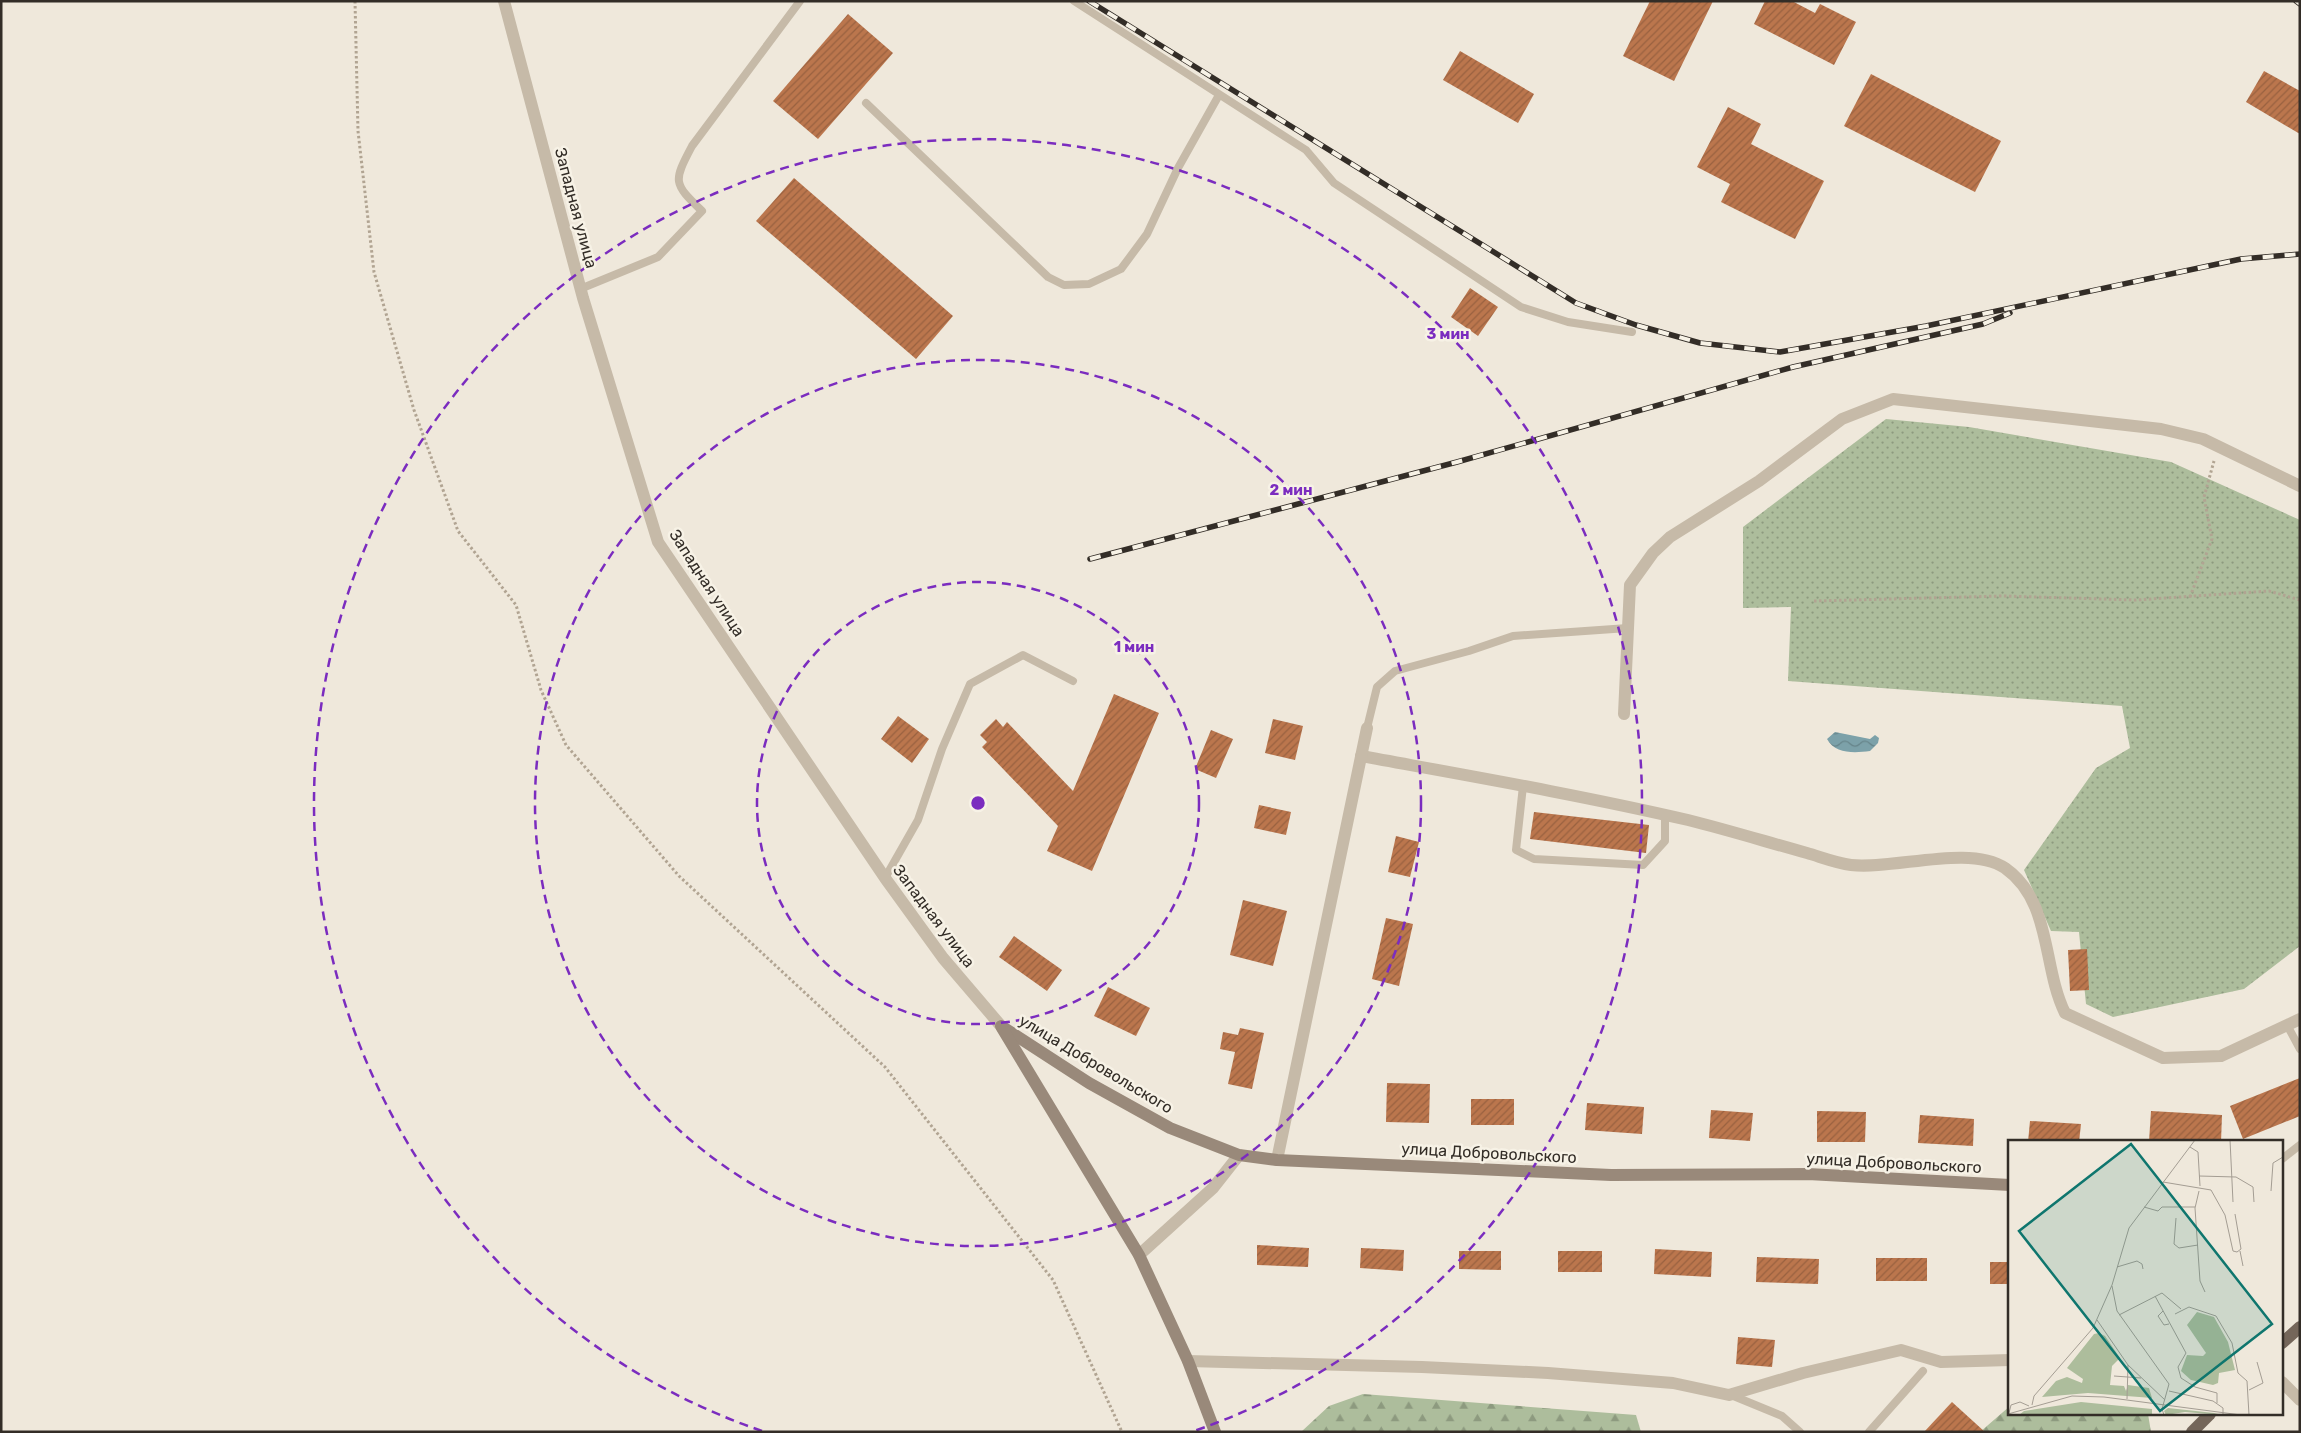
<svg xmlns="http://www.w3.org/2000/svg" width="2301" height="1433" font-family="Rubik,sans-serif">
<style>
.forest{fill:url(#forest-firs)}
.garden{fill:url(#garden-dots)}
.water{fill:url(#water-waves)}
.building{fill:url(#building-hatch)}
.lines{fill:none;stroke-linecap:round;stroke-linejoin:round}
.path{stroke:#b1a492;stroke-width:3;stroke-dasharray:2.5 2.5;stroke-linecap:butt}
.lane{stroke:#c6baa8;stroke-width:8}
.street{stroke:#c6baa8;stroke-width:12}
.secondary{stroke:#99897a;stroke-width:12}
.primary{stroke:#74665a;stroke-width:12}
.rail-casing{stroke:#332d27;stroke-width:5.5}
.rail{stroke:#f7f2e6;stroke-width:4;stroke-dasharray:11;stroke-linecap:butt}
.ring{fill:none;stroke:#7b2cbf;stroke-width:2.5;stroke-dasharray:9 6}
.labels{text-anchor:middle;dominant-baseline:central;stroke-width:5;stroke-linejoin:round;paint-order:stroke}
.street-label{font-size:16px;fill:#332d27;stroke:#f7f2e6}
.inset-road{fill:none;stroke:#a49d93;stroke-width:1}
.view{fill:#0f766e;fill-opacity:0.15;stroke:#0f766e;stroke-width:2.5}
.inset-edge{fill:none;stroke:#332d27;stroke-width:2.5}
.centre{fill:#7b2cbf;stroke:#f7f2e6;stroke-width:2.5}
.ring-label{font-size:15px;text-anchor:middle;font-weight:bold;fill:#7b2cbf;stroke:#f7f2e6;stroke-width:5;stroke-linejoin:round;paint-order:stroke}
</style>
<defs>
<pattern id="forest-firs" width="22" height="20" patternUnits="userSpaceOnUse" patternTransform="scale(1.25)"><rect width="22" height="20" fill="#adbd9c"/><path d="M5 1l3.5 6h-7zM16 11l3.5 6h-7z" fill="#8d9a7f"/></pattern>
<pattern id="garden-dots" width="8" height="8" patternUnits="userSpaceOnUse" patternTransform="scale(1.25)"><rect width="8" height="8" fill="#adbd9c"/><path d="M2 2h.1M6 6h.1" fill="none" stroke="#8d9a7f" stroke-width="1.8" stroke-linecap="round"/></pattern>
<pattern id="water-waves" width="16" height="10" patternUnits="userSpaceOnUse" patternTransform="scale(1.25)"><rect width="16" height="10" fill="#7ca1a9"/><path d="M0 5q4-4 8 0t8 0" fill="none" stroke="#66848a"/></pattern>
<pattern id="building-hatch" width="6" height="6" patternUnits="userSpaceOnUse" patternTransform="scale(1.25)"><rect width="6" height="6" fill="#bb764d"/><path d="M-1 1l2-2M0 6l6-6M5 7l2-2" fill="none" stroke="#996140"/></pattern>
</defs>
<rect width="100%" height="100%" fill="#efe8db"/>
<g class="forest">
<path d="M1363,1394l273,21 5,17h-340l28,-26z"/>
<path d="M2010,1406v8h138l3,18h-171z"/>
</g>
<path class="garden" d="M1886,419l83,8 202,35 129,58v426l-56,43 -131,28 -27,-13 -7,-72 -28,-1 -27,-61 72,-102 34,-20 -8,-42 -334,-25 3,-74 -48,1v-81z"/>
<path class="water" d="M1835,732l35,7 5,-4 4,3 -1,5 -8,8c-16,2 -35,3 -43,-12z"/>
<g class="building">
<path d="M1650,1h63l-39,80 -51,-25z"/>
<path d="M1765,1h27l23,12 5,-9 36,18 -22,43 -80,-41z"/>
<path d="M848,14l45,39 -75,86 -45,-38z"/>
<path d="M1460,51l74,43 -16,29 -75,-43z"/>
<path d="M2264,71l36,20v43l-54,-32z"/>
<path d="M1871,74l130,67 -26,51 -131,-66z"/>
<path d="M1728,107l33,17 -10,20 73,37 -29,58 -74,-37 9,-18 -33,-17z"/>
<path d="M794,178l159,138 -37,43 -160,-138z"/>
<path d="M1470,288l28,19 -20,29 -27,-19z"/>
<path d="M1114,694l45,19 -67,158 -45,-20 11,-25 -76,-79 5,-5 -7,-7 16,-16 7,8 4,-5 66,69z"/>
<path d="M898,716l31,23 -17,24 -31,-24z"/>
<path d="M1273,719l30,7 -8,34 -30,-7z"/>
<path d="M1211,730l22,9 -17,39 -21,-9z"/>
<path d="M1259,805l32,7 -5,23 -32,-7z"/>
<path d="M1534,812l115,13 -3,28 -116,-14z"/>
<path d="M1396,836l23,6 -9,35 -22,-5z"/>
<path d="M1243,900l44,11 -14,55 -43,-11z"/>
<path d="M1386,918l27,6 -14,62 -27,-7z"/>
<path d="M1014,936l48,34 -15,21 -48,-34z"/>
<path d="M2087,949l2,41 -19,1 -2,-41z"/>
<path d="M1108,987l42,21 -14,28 -42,-20z"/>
<path d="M1240,1028l24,5 -12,56 -24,-5 7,-32 -15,-3 3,-17 15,3z"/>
<path d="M2300,1078v38l-57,23 -13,-33z"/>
<path d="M1387,1083l43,1 -1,39 -43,-1z"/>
<rect x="1471" y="1099" width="43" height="26"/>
<path d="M1587,1103l57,4 -2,27 -57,-4z"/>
<path d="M1711,1110l42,3 -3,28 -41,-3z"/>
<path d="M1817,1111l49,1 -1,30h-48z"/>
<path d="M2151,1111l71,4 -1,27h-72z"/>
<path d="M1920,1115l54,4 -1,27 -55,-3z"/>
<path d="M2030,1121l51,3 -2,18h-51z"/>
<path d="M1257,1245l52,3 -1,19 -51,-2z"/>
<path d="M1361,1248l43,2 -1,21 -43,-3z"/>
<path d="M1655,1249l57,3 -1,25 -57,-3z"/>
<path d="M1459,1251h42v19l-42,-1z"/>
<rect x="1558" y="1251" width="44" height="21"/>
<path d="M1757,1257l62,2 -1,25 -62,-2z"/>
<rect x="1876" y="1258" width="51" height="23"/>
<rect x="1990" y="1262" width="20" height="22"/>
<path d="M1738,1337l37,3 -3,27 -36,-3z"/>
<path d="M1952,1402l33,30h-61z"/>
</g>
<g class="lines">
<g class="path">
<path d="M355,1l3,130 16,141 40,138 44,121 58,74 25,85 25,55 113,131 206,191 168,213 69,152"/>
<path d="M2190,597l22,-58 -8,-42 10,-36"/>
<path d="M1814,601l189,-5 133,4 133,-9 31,9"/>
</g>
<g class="lane">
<path d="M1074,1l232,149 28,33 187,124 47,15 64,10"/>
<path d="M866,103l182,174 16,8 25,-1 32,-15 26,-35 31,-66 41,-73"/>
<path d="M580,289l78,-32 44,-46c-29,-28 -29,-29 -10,-65l108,-145"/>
<path d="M1367,728l10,-41 18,-16 74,-20 44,-15 115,-8"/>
<path d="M1523,786l-7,64 18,9 109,6 22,-24v-26"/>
<path d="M885,878l33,-58 24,-71 28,-65 53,-29 50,26"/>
<path d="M2287,1025l13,24"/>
<path d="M2282,1159l18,-14"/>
<path d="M1731,1395l51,21 18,16"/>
<path d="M1869,1432l54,-61"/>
</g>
<g class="street">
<path d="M504,1l79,297 75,244 227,336 58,80 58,68"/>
<path d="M1624,714l6,-129 23,-32 17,-16 89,-56 83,-62 51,-20 268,30 42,10 97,47"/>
<path d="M1361,756c109,20 219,39 327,64 40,10 79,22 119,33 14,4 29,10 44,12 43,5 118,-21 154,3 47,33 37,98 60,145l98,45 58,-2 79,-37"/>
<path d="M1277,1160l90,-432"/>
<path d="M1139,1255l74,-67 26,-33"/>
<path d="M1188,1361l234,6 126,6 125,10 56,12 74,-22 98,-23 40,12 69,-2"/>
<path d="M2282,1382l18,18"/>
</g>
<g class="secondary">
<path d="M1001,1026l88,57 81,45 69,27 38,5 334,15 197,-1 202,11"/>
<path d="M1002,1028l137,227 49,106 27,71"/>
</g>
<g class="primary">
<path d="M2282,1343l18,-16"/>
<path d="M2192,1432l18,-18"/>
</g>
<g class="rail-casing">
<g id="rail">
<path d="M1089,1l487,302 60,22 64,18 80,9 146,-26 315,-67 59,-5"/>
<path d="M2296,1l4,3"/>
<path d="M1090,559l367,-97 336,-95 190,-43 27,-11"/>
</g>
</g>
<use href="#rail" class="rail"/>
</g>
<g class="ring">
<circle cx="978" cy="803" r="221"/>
<circle cx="978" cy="803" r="443"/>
<path d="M762 1431A664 664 0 1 1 1194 1431"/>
</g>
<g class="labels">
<g class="street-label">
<text transform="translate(576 208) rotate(75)">Западная улица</text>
<text transform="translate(707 583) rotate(57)">Западная улица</text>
<text transform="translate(934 916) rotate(53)">Западная улица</text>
<text transform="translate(1096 1064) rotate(31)">улица Добровольского</text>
<text transform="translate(1489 1153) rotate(3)">улица Добровольского</text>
<text transform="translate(1894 1163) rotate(3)">улица Добровольского</text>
</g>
</g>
<g transform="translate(2008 1140)">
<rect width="275" height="275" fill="#efe8db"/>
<path d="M160,268l46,5 8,2 -37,-3 -19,3 -2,-4z" fill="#adbd9c"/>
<path d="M91,193l6,3 15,22 -8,8 -2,19 14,1 2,5 2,-6 21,3 3,10 -64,-5 -46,4 14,-16 11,-4 15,6 1,-4 -16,-11 27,-34zM73,262l71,7v6h-133l5,-4z" fill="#adbd9c"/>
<path d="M189,172l17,5 14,25 7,28 -16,3 -1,10 -5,2 -22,-5 -10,-9 6,-16 16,1 3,-3 -19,-28z" fill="#adbd9c"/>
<path class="inset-road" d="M222,0l3,62M182,7l8,5 2,34M191,36l37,1 17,10 1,15M155,42l48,8 14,25 8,36 4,1 4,-3 -6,-35M191,51l-4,17 5,73 5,11M263,51l2,-28 10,-6M136,67l14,4 4,-4h33M168,78l-2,26 5,4 19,-3M232,111l3,15M109,127l20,-6 5,3 1,5M104,146l5,25 52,73 -7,25 2,6M147,156l31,57 -8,14 3,11 14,9 22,6v10M155,171l-5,5 6,9 5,-1M167,174l14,-7 27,9 16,27 6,30 9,8 2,34M111,175l43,-22 19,16M89,180l31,45 -1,34M120,225l37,35M106,236l27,2M241,250l14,-7 -6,-21M161,251l44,10 10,7v7M24,265l2,-9 59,-68 19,-43 17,-57 66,-88M1,273l2,-8 9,-3 9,4M0,274l64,-18 32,1 137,18"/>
<path class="view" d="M123,4l141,180 -112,87 -141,-180z"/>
<rect width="275" height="275" class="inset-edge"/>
</g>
<circle cx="978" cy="803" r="8" class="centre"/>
<g class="ring-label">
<text x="1448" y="339">3 мин</text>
<text x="1291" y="495">2 мин</text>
<text x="1134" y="652">1 мин</text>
</g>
<rect width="2301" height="1433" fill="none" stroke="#332d27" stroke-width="5"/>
</svg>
